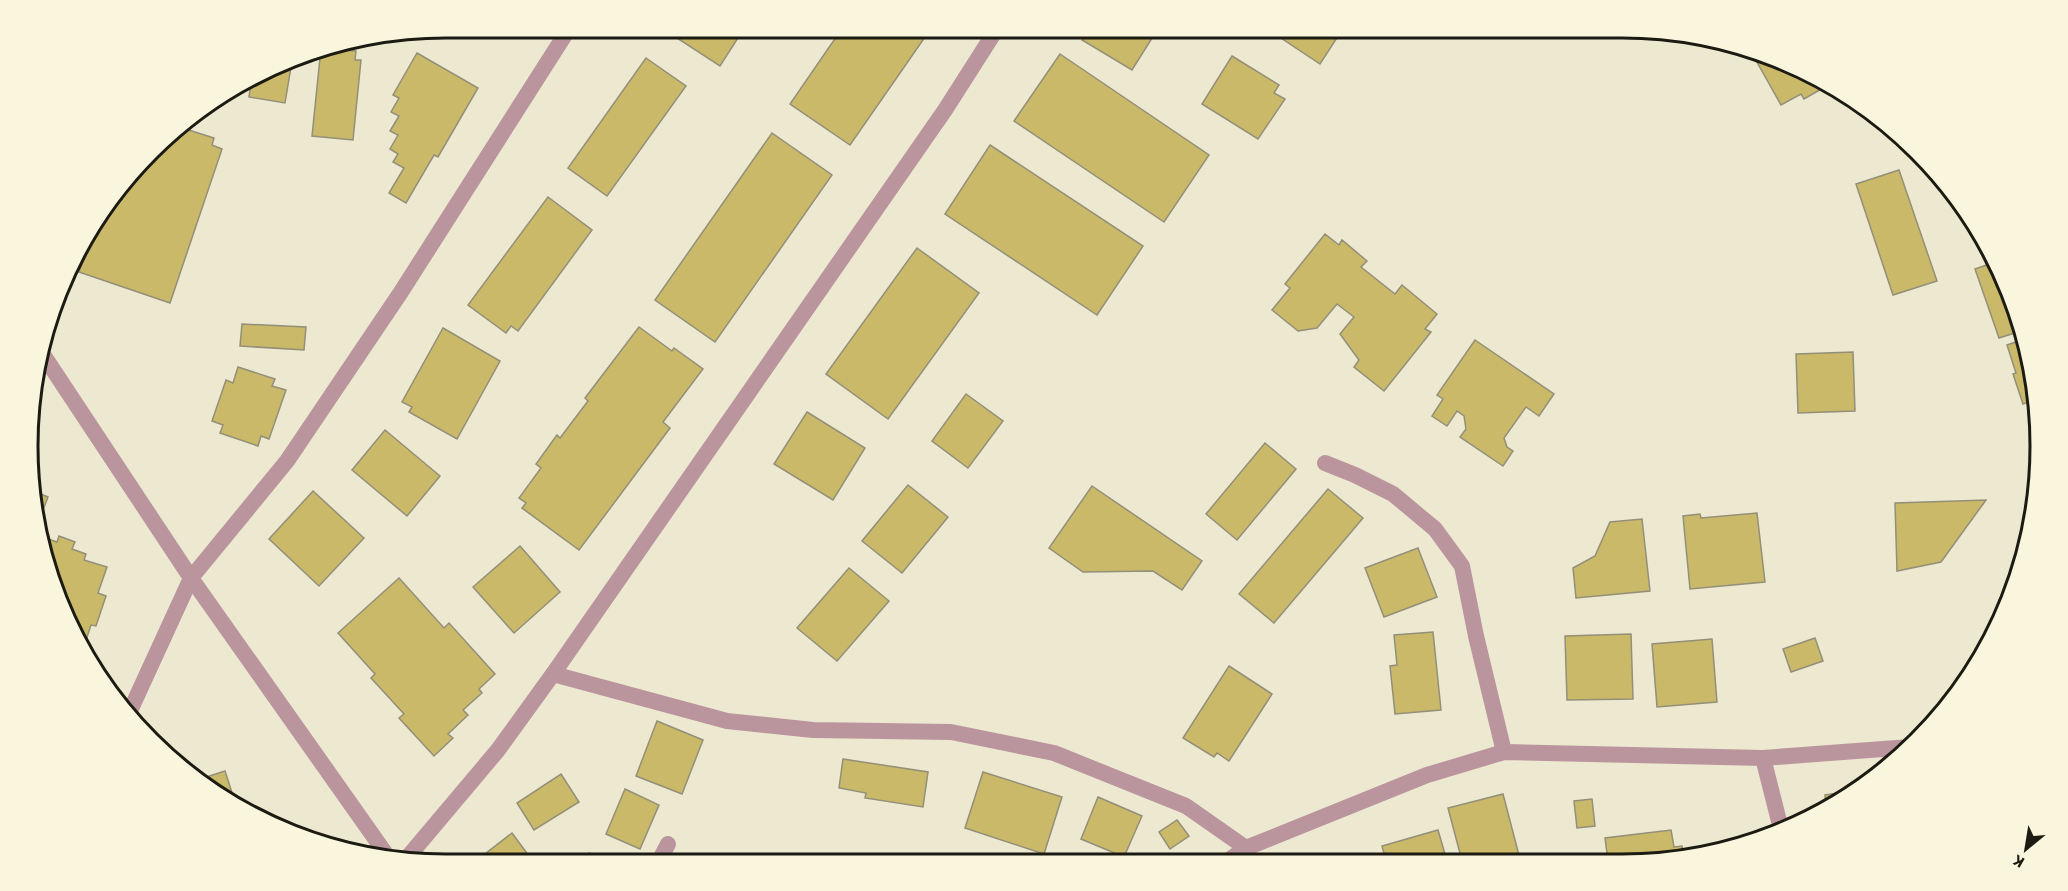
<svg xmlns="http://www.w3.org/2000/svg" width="2068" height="891" font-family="'Source Sans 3',sans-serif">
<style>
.building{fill:#cab968;stroke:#938f79;stroke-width:1.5}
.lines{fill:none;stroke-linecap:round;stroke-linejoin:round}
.minor{stroke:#bb959e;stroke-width:16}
.tertiary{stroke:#bb959e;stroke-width:16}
.rim{fill:none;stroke:#1c1b12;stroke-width:3}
</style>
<rect width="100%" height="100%" fill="#ede9d1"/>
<g class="building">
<path d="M660,27h85l-25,39z"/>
<path d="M843,27h89l-82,118 -60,-41z"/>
<path d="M1090,27h69l-27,43 -50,-30z"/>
<path d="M1284,27h60l-24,37 -42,-28z"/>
<path d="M321,48l35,3 -1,9h6l-8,80 -41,-4z"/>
<path d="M1749,48l8,1 75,34 -28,16 -3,-5 -20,11z"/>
<path d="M417,53l61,35 -40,69 -4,-2 -28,48 -17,-10 15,-25 -11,-6 5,-8 -8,-5 8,-14 -8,-4 9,-15 -8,-4 8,-14 -6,-3z"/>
<path d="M1060,54l149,101 -45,67 -150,-101z"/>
<path d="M1232,56l47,29 -5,8 11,6 -27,40 -56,-35z"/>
<path d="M646,58l40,28 -79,110 -39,-28z"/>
<path d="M287,60l5,1 -7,42 -36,-6 3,-21z"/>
<path d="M176,126l38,12 -2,7 10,4 -52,154 -91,-31 19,-54 72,-87z"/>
<path d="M772,133l60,42 -117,167 -60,-42z"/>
<path d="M990,145l153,101 -46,69 -152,-101z"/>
<path d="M1899,170l38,111 -44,14 -37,-111z"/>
<path d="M548,197l44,33 -74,101 -7,-5 -5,7 -38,-28z"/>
<path d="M1325,234l14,11 3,-5 25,21 -6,6 34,27 7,-9 35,29 -12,15 6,3 -47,59 -30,-24 5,-7 -19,-26 14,-17 -17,-13 -20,24 -19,3 -26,-21 18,-22 -5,-4z"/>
<path d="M917,248l62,45 -91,126 -62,-45z"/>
<path d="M1998,261l26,69 -25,8 -24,-69z"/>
<path d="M242,324l64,3 -2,23 -64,-4z"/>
<path d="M639,327l33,24 2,-3 29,21 -40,53 7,6 -91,122 -57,-42 4,-5 -7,-5 22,-30 -5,-4 21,-29 3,3 28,-37 -3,-3z"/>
<path d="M443,328l57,33 -43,78 -48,-27 3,-5 -10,-5z"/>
<path d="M2027,338l10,61 -14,5 -10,-30 3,-1 -9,-28z"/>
<path d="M1475,340l79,54 -15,22 -13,-9 -22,31 3,9 6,4 -10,15 -43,-29 6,-8 -2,-13 -7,-5 -10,15 -15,-10 11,-17 -6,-4z"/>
<path d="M1853,352l2,59 -57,2 -2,-59z"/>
<path d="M238,367l37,12 -3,7 14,4 -17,49 -8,-3 -3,10 -38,-13 3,-8 -11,-4 14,-41 7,3z"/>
<path d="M966,394l37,27 -35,47 -36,-27z"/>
<path d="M807,412l58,36 -32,52 -59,-36z"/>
<path d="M29,421l5,2 -7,22z"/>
<path d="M385,430l55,46 -33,40 -55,-46z"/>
<path d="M1265,443l31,26 -59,71 -31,-26z"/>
<path d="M908,485l40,32 -46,56 -40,-32z"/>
<path d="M1092,486l110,75 -20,29 -29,-19 -70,1 -34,-24z"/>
<path d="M1328,489l35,29 -89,105 -35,-29z"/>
<path d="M31,490l17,7 -8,21 -6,-3z"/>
<path d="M313,491l51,47 -45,48 -50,-47z"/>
<path d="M1986,500l-45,62 -44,9 -2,-68z"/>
<path d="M2035,510l-3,15 -2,-14z"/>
<path d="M1757,513l8,69 -75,7 -7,-73 17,-2 1,4z"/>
<path d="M1642,519l8,72 -74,7 -3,-30 22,-12 15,-34z"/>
<path d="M59,536l16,6 -3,7 14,5 -2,6 23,7 -9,26 8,3 -10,30 -5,-1 -9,27 7,3 -2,5 -4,-6 -41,-109 3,1 3,-7 9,3z"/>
<path d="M2024,538h5l-4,15z"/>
<path d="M520,546l40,46 -46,41 -41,-46z"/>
<path d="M1418,548l19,49 -53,20 -19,-49z"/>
<path d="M849,568l40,33 -52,60 -40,-33z"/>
<path d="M399,578l45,50 5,-5 46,51 -16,15 3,4 -19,17 5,5 -20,19 5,4 -19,18 -35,-38 5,-4 -33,-36 4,-4 -37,-41z"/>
<path d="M2009,599l-9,19 -1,-18z"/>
<path d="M1433,632l8,78 -46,4 -5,-48 7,-1 -3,-30z"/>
<path d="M1631,634l2,65 -66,1 -2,-64z"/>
<path d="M1815,638l8,23 -32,11 -8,-23z"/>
<path d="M1712,639l5,63 -60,5 -5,-63z"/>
<path d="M1229,666l43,28 -43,67 -12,-8 -3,4 -31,-19z"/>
<path d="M657,721l46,19 -21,54 -46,-18z"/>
<path d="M843,759l85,13 -5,35 -58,-9 1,-5 -27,-5z"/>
<path d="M225,771l12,37 -40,-28z"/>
<path d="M983,772l79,25 -18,57 -79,-26z"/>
<path d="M561,774l18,28 -45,28 -17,-27z"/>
<path d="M625,789l34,16 -19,44 -34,-15z"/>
<path d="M1852,791l-26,17 -1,-13z"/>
<path d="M1503,794l17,65 -58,2 -14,-53z"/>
<path d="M1098,797l44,19 -18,41 -43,-18z"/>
<path d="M1592,799l3,27 -18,2 -3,-27z"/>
<path d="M1177,820l12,16 -19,13 -11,-17z"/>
<path d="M1438,830l9,31h-61l-4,-15z"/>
<path d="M1671,830l3,17 8,-1 2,13 -7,1 -69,1 -3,-23z"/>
<path d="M512,833l23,31h-63z"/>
<path d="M589,853l28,10 -32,1z"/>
</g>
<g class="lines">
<g class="minor">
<path d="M998,27l-53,83 -392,564 174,47 86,9 138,2 103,21 132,53 60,42"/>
<path d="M1325,463l30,12 38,19 42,35 27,37 14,70 28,116"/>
<path d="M1763,758l18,71"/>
<path d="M407,858l91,-108 55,-76"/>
<path d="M1226,862l20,-14 181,-73 77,-23 259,6 147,-11"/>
<path d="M658,863l10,-19"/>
</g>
<g class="tertiary">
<path d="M40,350l151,228 195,276"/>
<path d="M130,711l61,-133 96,-117 114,-169 169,-265"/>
</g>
</g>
<path d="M0 0H2068V891H0ZM446 38H1622A408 408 0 0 1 2030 446V446A408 408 0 0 1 1622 854H446A408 408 0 0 1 38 446V446A408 408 0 0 1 446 38Z" fill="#faf6de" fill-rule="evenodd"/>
<path class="rim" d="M446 38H1622A408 408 0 0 1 2030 446V446A408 408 0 0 1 1622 854H446A408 408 0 0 1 38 446V446A408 408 0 0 1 446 38Z"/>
<g transform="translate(2026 849) rotate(210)" stroke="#faf6de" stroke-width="4.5" paint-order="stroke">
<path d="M0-4.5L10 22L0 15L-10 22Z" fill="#1c1b12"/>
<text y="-9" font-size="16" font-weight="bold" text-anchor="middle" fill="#1c1b12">K</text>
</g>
</svg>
